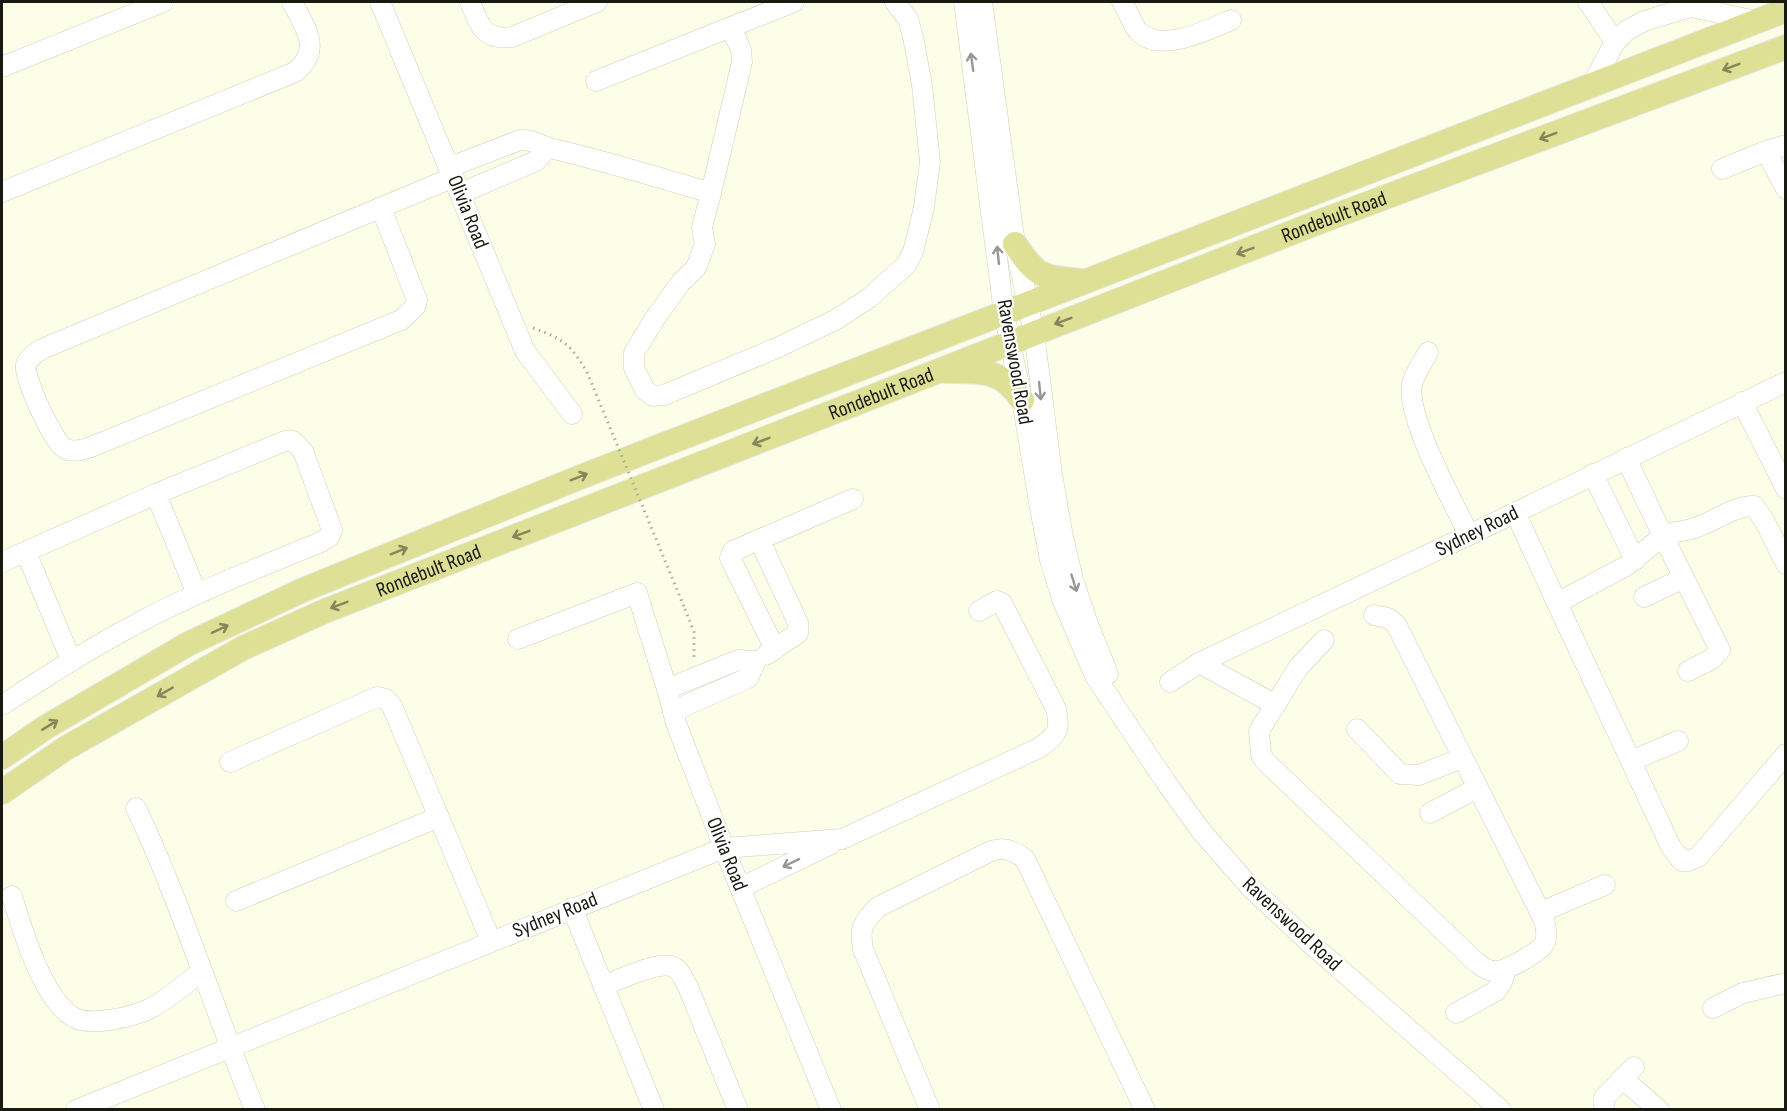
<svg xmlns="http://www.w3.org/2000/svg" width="1787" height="1111" font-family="'Sofia Sans Condensed',sans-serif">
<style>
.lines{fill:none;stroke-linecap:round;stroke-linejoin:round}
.minor-casing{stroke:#cecfba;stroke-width:21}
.major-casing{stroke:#e8e8e7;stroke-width:26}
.path{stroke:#aaac9b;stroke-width:3;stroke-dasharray:1.5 4.5;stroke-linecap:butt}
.minor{stroke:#fff;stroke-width:20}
.major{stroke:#dee095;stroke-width:24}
.path-bridge{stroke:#aaac9b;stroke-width:3;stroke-dasharray:1.5 4.5;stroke-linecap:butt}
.oneway{stroke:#979894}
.oneway2{stroke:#85865a}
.labels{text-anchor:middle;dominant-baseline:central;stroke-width:4.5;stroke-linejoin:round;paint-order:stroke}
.street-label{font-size:21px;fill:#181911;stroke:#fff}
</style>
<rect width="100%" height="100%" fill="#fcfee8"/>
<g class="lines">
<g class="minor-casing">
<g id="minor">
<path d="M380,2l145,349 47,63"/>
<path d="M470,2c9,22 13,39 42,35l85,-35"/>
<path d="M964,2l40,311 18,87 18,108 10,52 12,39 33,77 70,105 37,51 48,55 60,56 191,167"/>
<path d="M982,2l33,242 19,89 18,141 11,63 10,42 15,45 20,50"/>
<path d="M1122,2c6,8 9,21 16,29 22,23 70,-1 93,-11"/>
<path d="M1588,2l27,40"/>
<path d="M2,67l161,-65"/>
<path d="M596,81l135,-54"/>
<path d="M1592,85l23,-43 11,-11 18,-10 47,-14 65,14"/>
<path d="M1766,151l20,-6"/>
<path d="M450,167l70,-27c12,-1 19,5 30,8 54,13 108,29 161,45l-9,34 3,17 -9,24 -15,14 -27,38 -20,33v15l11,22 8,6 11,-1 115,-48 58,-28 32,-21 37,-33 7,-13 11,-45 6,-45 -8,-77 -9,-48 -5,-18 -13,-17"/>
<path d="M1722,169l44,-18 20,38"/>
<path d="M2,192l293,-120c28,-23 10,-44 -3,-70"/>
<path d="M461,193l75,-32 12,-13"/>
<path d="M711,193l31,-131 -1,-12 -10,-23 63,-25"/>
<path d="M381,208l36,92 -2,7 -14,13 -310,127c-9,3 -19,6 -27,1 -10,-5 -41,-71 -38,-83 2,-7 10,-12 16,-16l412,-172"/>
<path d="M1428,352c-5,10 -14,22 -16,33 -6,32 42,119 57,150"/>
<path d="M1742,402l44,87"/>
<path d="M1593,474l42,86"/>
<path d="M156,494l41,100"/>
<path d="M1521,525l36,78 69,-37 37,-30 -37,-78"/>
<path d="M759,539l39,84v10l-32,22"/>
<path d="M26,552l45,108"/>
<path d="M2,562l154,-68 129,-53h8l10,10 29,79 -3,7 -8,5c-61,25 -123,49 -181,80 -48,25 -93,54 -138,83"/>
<path d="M1644,597l40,-19"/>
<path d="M1557,603l114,244 11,14h6l10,-4 88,-103"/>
<path d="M518,639l119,-46 30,96 9,34 48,125 107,262"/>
<path d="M1324,640l-26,28 -39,63 2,23 4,7 211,201c7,5 12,10 22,9 9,-1 42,-19 46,-27 4,-7 2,-16 0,-24l-148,-296 -8,-6 -14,-3"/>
<path d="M775,649l-45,-91 3,-7 120,-52"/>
<path d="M1199,663l77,42"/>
<path d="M1688,671l24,-12 8,-9 -57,-114c9,-5 18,-4 28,-7 21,-5 40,-23 63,-23l10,14 22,44"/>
<path d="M1170,682l29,-19 270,-128 317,-153"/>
<path d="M667,689l71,-29 18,1 -8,17 -75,33"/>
<path d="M1357,729l43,45 19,1 43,-17"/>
<path d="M1631,761l47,-20"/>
<path d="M230,762l147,-65 9,2 6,7 99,235"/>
<path d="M136,808c46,97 78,202 119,302"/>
<path d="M1430,813l47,-25"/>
<path d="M740,888l91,-44"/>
<path d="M12,896c10,33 30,102 61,121 17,10 59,0 76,-8 19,-9 35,-25 52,-37"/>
<path d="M236,901l203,-84"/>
<path d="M572,908l82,202"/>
<path d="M1541,912l64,-27"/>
<path d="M603,986c16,-6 55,-26 71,-19 7,4 10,13 14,20l50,123"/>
<path d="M1713,1008l30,-15 43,-10"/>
<path d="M1456,1013l40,-22 6,-9 5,-14"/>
<path d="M1622,1078l37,32"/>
<path d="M76,1110l648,-262 118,-9 197,-91c18,-13 22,-17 17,-39l-54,-106 -5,-2 -18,10"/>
<path d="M930,1110l-67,-161c-4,-23 0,-26 15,-42l113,-56c14,-4 22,-1 34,8l120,251"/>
<path d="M1604,1110v-12l30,-31"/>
</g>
</g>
<g class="major-casing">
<g id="major">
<path d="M1015,244c22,34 28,33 66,37"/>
<path d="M946,371c34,0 57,-2 76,29"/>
<path d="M2,757l44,-30 142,-83 115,-54 280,-114 1203,-466"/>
<path id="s1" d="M2,792l64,-44 177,-100 82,-37 994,-389 467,-175"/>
</g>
</g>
<g class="path">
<path d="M533,328c31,11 37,16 54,44"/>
<path d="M685,609l9,23v27"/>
</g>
<use href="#minor" class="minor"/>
<use href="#major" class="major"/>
<path class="path-bridge" d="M587,372l98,237"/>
</g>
<defs><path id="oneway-shaft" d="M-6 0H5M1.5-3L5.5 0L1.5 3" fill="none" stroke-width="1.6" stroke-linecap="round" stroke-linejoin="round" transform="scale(1.5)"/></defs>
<g class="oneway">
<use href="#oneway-shaft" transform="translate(972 62) rotate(-98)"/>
<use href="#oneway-shaft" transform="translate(998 255) rotate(-96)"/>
<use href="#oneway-shaft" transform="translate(1040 391) rotate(84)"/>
<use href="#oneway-shaft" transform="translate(1074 583) rotate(73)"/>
<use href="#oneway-shaft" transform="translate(791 863) rotate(154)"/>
</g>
<g class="oneway2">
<use href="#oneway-shaft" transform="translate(1731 67) rotate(159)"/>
<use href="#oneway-shaft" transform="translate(1548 136) rotate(159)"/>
<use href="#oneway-shaft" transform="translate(1245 251) rotate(159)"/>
<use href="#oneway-shaft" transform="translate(1063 321) rotate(159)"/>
<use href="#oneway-shaft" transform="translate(761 441) rotate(159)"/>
<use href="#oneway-shaft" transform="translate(579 477) rotate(-22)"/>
<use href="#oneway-shaft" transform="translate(521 534) rotate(159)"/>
<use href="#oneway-shaft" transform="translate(399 551) rotate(-22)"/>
<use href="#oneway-shaft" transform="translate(339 605) rotate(159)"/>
<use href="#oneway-shaft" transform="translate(220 629) rotate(-25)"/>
<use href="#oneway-shaft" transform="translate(165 692) rotate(150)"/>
<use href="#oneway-shaft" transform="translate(50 725) rotate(-31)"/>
</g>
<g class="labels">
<g class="street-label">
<text transform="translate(468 212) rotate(68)">Olivia Road</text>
<text stroke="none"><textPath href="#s1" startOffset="1454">Rondebult Road</textPath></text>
<text transform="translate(1015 362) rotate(80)">Ravenswood Road</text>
<text stroke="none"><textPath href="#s1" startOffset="968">Rondebult Road</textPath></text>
<text transform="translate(1477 531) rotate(-26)">Sydney Road</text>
<text stroke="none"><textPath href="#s1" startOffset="482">Rondebult Road</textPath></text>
<text transform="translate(727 854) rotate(68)">Olivia Road</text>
<text transform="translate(555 915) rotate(-22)">Sydney Road</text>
<text transform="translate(1292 924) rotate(43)">Ravenswood Road</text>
</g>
</g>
<rect width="1787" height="1111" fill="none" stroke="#181911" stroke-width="6"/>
</svg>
